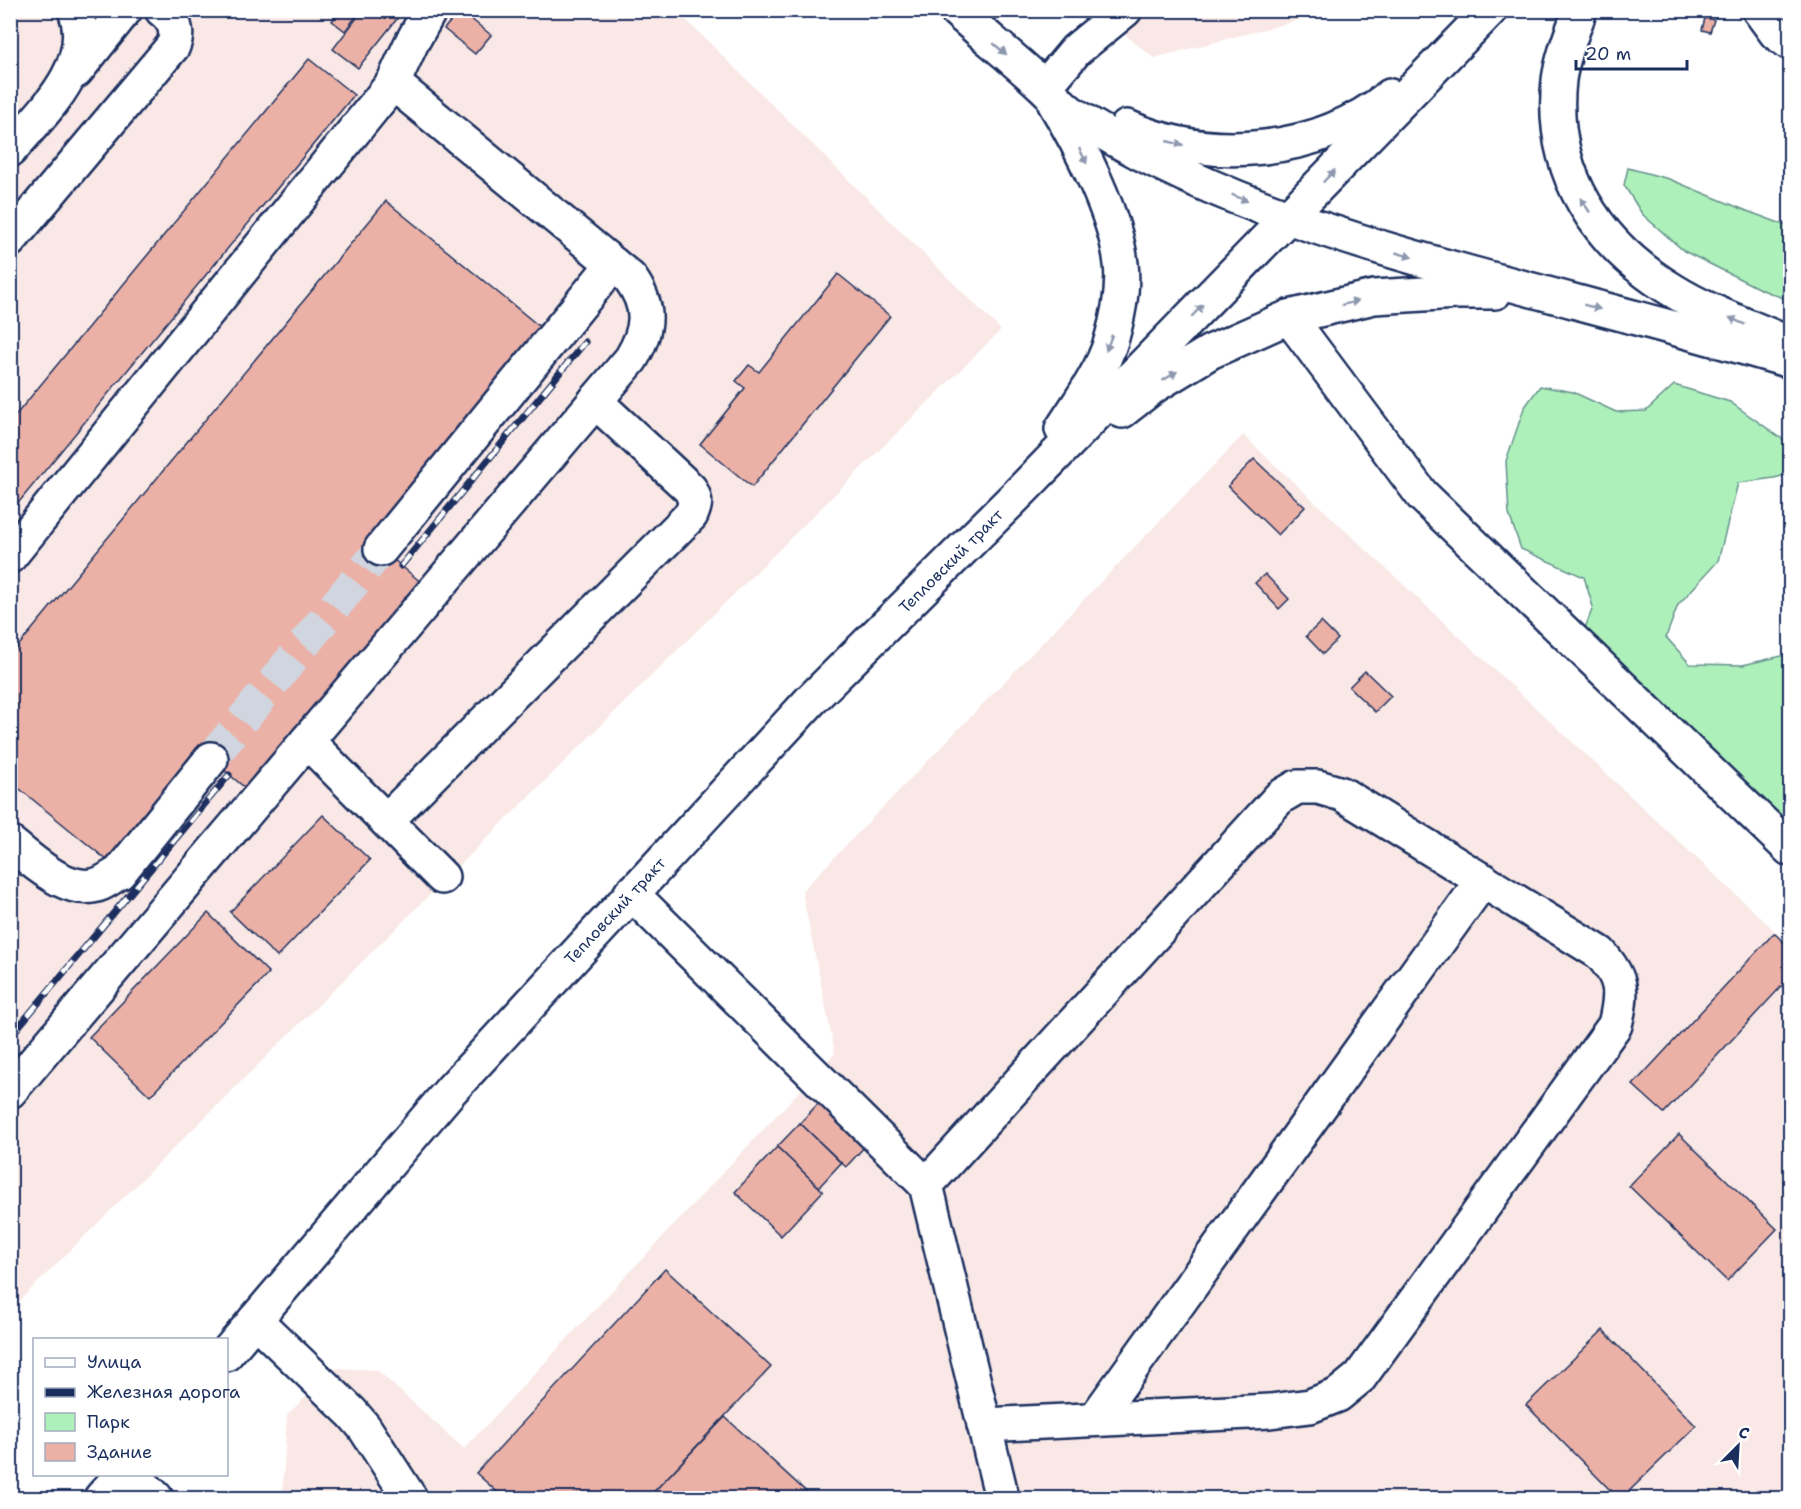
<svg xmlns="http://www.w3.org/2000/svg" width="1801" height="1509" font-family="'Shantell Sans',sans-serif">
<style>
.built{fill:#f9e8e5}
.green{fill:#aef0ba;stroke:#64908c;stroke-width:1.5}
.building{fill:#ebb1a7;stroke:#1b2f5e;stroke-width:1.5}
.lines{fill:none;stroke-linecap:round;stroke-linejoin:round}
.minor-tunnel{stroke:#d1d5df;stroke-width:33;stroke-dasharray:33 16;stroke-linecap:butt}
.minor-casing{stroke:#1b2f5e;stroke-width:38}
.major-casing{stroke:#1b2f5e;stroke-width:38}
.minor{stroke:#fff;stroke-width:33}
.major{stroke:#fff;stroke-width:33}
.rail-casing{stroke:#1b2f5e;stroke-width:7}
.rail{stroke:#fff;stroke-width:4.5;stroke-dasharray:14;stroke-linecap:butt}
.oneway{fill:#8d97ae}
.labels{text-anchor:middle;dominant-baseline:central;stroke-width:4.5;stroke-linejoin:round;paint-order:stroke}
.street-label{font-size:16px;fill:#1b2f5e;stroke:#fff}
</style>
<rect width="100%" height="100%" fill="#fff"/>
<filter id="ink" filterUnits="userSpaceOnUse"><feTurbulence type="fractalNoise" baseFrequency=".0167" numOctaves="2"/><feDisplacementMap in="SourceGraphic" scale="12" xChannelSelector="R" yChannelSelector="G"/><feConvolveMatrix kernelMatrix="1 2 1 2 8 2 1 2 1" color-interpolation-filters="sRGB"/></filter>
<g filter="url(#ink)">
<g class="built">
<path d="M11,11h666l324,319 -990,979z"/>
<path d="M1096,11h238l-180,47z"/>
<path d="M1243,435l547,510v553h-1508l5,-83 49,-47 41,2 87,79 371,-396 -33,-162z"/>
</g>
<g class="green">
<path d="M1628,168l41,11 78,32 43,16v74l-30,-12 -76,-38 -42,-37 -18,-29z"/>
<path d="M1674,385l56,17 55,39 5,10v23l-16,4 -36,5 -20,78 -40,44 -12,32 24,27 53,1 47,-11v189l-208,-207 11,-29 -9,-30 -63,-28 -12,-35 -3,-53 18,-53 16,-22 33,6 43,20 30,-1z"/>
</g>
<g class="building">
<path d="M341,10h20l-16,21 -13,-10z"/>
<path d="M363,10h31l6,5 -42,53 -25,-19z"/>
<path d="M460,10l31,25 -16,19 -31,-25z"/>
<path d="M1705,18l9,2 -4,12 -8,-2z"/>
<path d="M309,59l45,36 -344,418v-91z"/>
<path d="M386,201l159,130 -174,210 51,42 -172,209 -50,-42 -92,111 -98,-80v-125z"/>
<path d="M838,274l52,42 -138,171 -52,-43 45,-56 -9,-7 13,-16 10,7z"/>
<path d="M1254,459l51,48 -27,28 -50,-49z"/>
<path d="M1265,574l24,25 -10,10 -24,-26z"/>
<path d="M1321,622l17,17 -15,15 -17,-18z"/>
<path d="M1365,671l26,25 -16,16 -26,-25z"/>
<path d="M323,815l47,45 -93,97 -47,-45z"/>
<path d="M208,913l61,60 -119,123 -61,-59z"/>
<path d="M1774,933l16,15v29l-126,136 -31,-28z"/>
<path d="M841,1079l46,43 -41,45 -46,-44z"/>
<path d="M800,1123l41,40 -22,24 -42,-40z"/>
<path d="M1679,1134l98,95 -50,52 -98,-95z"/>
<path d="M777,1147l46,44 -42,45 -46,-44z"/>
<path d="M665,1269l106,98 -123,131h-144l-28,-25z"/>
<path d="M1603,1330l93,96 -74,72h-4l-92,-93z"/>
<path d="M725,1417l88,81h-165z"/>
</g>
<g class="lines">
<path class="minor-tunnel" d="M211,759l170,-210"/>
<g class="minor-casing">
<g id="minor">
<path d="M1759,10l17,23 14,10"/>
<path d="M76,71l49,-61"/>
<path d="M1045,87l31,-37 49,-40"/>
<path d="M10,150c32,-37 86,-85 65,-140"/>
<path d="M10,240l163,-194c6,-14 2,-26 -11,-36"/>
<path d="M1289,317l133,178 368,354"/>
<path d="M381,549l232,-285"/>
<path d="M10,556l383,-473 18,-39 19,-34"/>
<path d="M307,741l135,136"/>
<path d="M387,820l304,-305c5,-11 5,-15 -1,-26l-95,-88"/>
<path d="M10,843c23,18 60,55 92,40 6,-3 11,-7 17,-10l92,-114"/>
<path d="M631,893l295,292 76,313"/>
<path d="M10,1091l621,-732c18,-30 20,-52 -1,-81l-237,-195"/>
<path d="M926,1185l354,-388 17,-10h21l24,7 258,159c23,26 23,39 15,72l-255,352 -22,18 -28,11 -40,5 -286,14"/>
<path d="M255,1320l97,93 12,14 46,71"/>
<path d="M1095,1419l388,-539"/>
<path d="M131,1474l25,24"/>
</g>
</g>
<g class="major-casing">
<g id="major">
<path d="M956,10c29,26 59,50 87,76 10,9 19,21 30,28 120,77 257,121 393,158 108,30 217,57 324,89"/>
<path d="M1580,10c-8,23 -18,47 -21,70 -10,92 38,165 115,211 32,20 70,33 104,48"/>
<path d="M1055,104c25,41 61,112 66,160 3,25 -3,53 -10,77 -10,32 -31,60 -49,88"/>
<path d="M1127,127c84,37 191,27 263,-31"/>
<path d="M1122,411l32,-25 56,-34 79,-35 85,-20 83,-5h38"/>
<path d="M226,1354l225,-264 360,-390 213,-212 466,-478"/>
<path d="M101,1498l21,-24"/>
</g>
</g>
<use href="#minor" class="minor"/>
<use href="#major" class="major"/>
<g class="rail-casing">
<g id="rail">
<path d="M401,566l184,-224"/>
<path d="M10,1037l219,-262"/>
</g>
</g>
<use href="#rail" class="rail"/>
</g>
<defs><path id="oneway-solid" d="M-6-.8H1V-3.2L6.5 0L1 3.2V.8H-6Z" transform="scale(1.5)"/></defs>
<g class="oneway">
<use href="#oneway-solid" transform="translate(1000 49) rotate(41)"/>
<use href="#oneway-solid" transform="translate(1175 143) rotate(13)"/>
<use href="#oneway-solid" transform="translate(1083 156) rotate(64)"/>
<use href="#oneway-solid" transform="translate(1329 176) rotate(-46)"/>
<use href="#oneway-solid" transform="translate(1240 198) rotate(22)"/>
<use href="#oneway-solid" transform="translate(1585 205) rotate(-124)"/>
<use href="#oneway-solid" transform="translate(1404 255) rotate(16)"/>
<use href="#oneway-solid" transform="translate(1350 303) rotate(-13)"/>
<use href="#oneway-solid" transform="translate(1592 307) rotate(15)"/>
<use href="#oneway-solid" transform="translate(1197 311) rotate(-46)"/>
<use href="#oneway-solid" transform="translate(1737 321) rotate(-156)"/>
<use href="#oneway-solid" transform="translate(1109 343) rotate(110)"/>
<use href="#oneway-solid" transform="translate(1170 376) rotate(-32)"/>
</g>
</g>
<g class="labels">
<g class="street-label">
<text transform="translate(951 561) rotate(-45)">Тепловский тракт</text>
<text transform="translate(615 911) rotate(-47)">Тепловский тракт</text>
</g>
</g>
<rect width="1801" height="1509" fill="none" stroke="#fff" stroke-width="36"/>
<rect x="18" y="18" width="1765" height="1473" fill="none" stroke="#1b2f5e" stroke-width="2" filter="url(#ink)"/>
<rect x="33" y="1338" width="195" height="138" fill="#ffffff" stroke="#a4acbf" stroke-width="1.5"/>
<rect x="45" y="1358" width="30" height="9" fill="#ffffff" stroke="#a4acbf" stroke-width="1.5"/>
<text x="87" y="1368" font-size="18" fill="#1b2f5e">Улица</text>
<rect x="45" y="1388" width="30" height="9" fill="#1b2f5e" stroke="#a4acbf" stroke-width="1.5"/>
<text x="87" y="1398" font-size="18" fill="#1b2f5e">Железная дорога</text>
<rect x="45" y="1413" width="30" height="18" fill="#aef0ba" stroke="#a4acbf" stroke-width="1.5"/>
<text x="87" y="1428" font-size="18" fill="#1b2f5e">Парк</text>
<rect x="45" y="1443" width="30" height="18" fill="#ebb1a7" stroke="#a4acbf" stroke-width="1.5"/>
<text x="87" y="1458" font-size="18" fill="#1b2f5e">Здание</text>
<g transform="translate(1738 1446) rotate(24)" stroke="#ffffff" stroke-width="4.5" paint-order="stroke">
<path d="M0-4.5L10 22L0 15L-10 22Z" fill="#1b2f5e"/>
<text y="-9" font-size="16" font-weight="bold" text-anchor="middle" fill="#1b2f5e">С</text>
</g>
<path d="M1576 60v9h111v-9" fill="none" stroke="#1b2f5e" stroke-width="3"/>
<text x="1585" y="60" font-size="18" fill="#1b2f5e" stroke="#ffffff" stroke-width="4.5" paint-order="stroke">20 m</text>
</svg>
